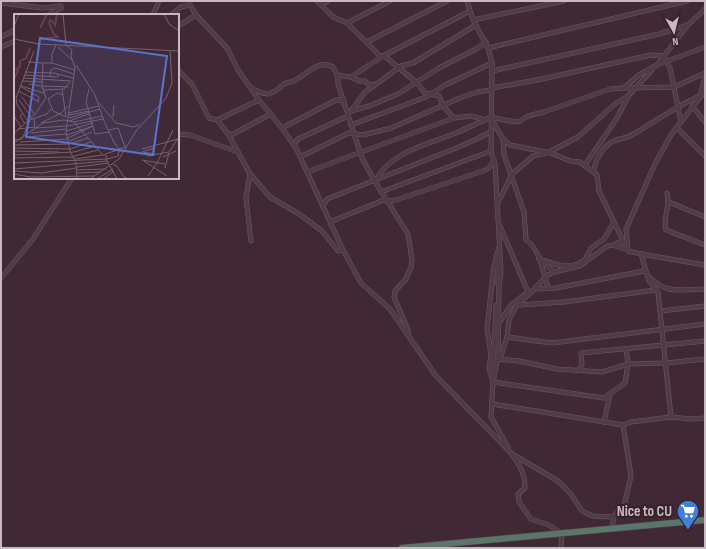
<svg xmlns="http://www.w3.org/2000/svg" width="706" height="549" font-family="'Sofia Sans Condensed',sans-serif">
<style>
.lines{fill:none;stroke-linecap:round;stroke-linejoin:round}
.stream{stroke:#663e51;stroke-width:1}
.minor-casing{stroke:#6d5a64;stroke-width:5}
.highway-casing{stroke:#57444e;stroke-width:7}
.minor{stroke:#503c46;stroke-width:4}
.highway{stroke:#5a7569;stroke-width:6}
.labels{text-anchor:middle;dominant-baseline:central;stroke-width:4;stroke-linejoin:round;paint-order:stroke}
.poi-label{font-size:15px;font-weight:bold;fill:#cab9c1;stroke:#35212b;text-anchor:end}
.inset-river{fill:none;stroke:#663e51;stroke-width:2}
.inset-road{fill:none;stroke:#77626c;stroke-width:1}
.view{fill:#5a73d0;fill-opacity:0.15;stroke:#5a73d0;stroke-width:2}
.inset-edge{fill:none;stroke:#cab9c1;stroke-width:2}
</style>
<rect width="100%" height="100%" fill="#402834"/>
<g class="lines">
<path class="stream" d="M703,548l1,-1"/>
<g class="minor-casing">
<g id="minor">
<path d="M317,1l16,16 14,6 32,32 8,3 30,25 8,10 14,3 4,10 11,12 17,-2 14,4 5,-3 25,5 5,-1 8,-5 16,-4 66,-23 14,-1 15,-13 18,-10 31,-40 17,-16"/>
<path d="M467,1l6,19 15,28 4,15 -1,89 4,12 6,108 -2,13 -1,71 -5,26 -2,35 17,30"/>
<path d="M1,3l42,5 18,-2"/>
<path d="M321,5l7,-4"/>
<path d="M48,15l13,-7"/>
<path d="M153,15l6,-14"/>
<path d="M171,15l10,-8 9,-2 6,10 31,33 11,22 21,30 23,28 14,20 47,102 18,33 29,26 46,67 76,78 46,27 13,13 11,17 11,5 20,1"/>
<path d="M473,20l91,-19"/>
<path d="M347,23l43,-22"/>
<path d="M178,26l18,-11"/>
<path d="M1,37l14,-7"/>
<path d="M367,42l80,-41"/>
<path d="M1,47l14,-6"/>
<path d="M488,48l199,-47"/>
<path d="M659,64l46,-17"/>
<path d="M178,70l14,14 17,34 8,2 42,-20"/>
<path d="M492,71l167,-37 29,-9"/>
<path d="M337,75l14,2 8,4h6l3,3 7,1"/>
<path d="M351,77l32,-21 87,-45"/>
<path d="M250,87c6,3 12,7 18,7 6,-1 11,-6 16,-10 4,-2 8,-2 12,-4 11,-7 24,-21 37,-13l5,10v7l24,74 12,22 34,54 4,26 -1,7 -5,12 -11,12 -1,6 14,33v4"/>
<path d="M492,88l45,-8 114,-25 13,1 6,12 11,54"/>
<path d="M625,88l49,-1 31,-14"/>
<path d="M705,91l-34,44 -16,29 -29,65 2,22 13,3 8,27 9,11 13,125 19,2 15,-1"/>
<path d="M692,106l13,16"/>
<path d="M351,111l18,-5 29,-12 41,-26 37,-19 10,-7"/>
<path d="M348,113l7,-7 9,-13 37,-27 12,-3 63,-38"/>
<path d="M490,117l13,22 1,16 20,57 2,28c14,9 17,32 22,47"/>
<path d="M217,120l11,14h5l38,-20"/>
<path d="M351,125l75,-28 19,-12 47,-22"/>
<path d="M282,128l54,-28h8"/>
<path d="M677,128l28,28"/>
<path d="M178,134l12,1 48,17 12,22 20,23 29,17 23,17 16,20 5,-1"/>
<path d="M228,134l10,18"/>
<path d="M503,139l7,6 41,8 19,8 10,1 17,13 2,16 15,31 -10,17 -13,9 -6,12 -12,6 -15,-1 -19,-6"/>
<path d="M294,145l4,-6 50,-23"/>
<path d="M300,157l49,-24 14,2 28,-7 69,-30 17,-6 14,-2"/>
<path d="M585,165l32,-47 12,-23"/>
<path d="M307,172l147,-54"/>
<path d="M594,172c0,-10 7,-22 16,-29 5,-4 14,-4 20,-7 24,-13 45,-30 70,-40l5,-20"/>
<path d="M250,174l-4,24 5,43"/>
<path d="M377,178c16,-27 52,-34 79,-45 10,-4 19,-9 29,-13"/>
<path d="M381,192l110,-41"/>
<path d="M667,193c4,15 -5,25 -1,37l39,15"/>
<path d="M669,202l36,15"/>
<path d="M497,205l15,-31 21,-18 14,-3 31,-16 37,-33 14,-9 23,-25"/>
<path d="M323,206l4,-7 127,-50 23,-10 13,-7"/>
<path d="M331,225l1,-4 52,-21 9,1 90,-30 6,-3 5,-8"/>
<path d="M500,226l28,66"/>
<path d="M613,245l11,4 1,-4 -11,-23"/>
<path d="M499,247l-5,19 -7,62 4,27 -2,13 4,14 111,16 21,-15 3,-19 -2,-15"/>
<path d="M641,254l64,11"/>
<path d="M541,260l13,12"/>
<path d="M1,278l32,-39 39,-61"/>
<path d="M497,282l1,-25"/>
<path d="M534,289l14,-14 6,-3 26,-6 27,-20 6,-1 9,-4"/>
<path d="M519,305l45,-3 92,-12"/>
<path d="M660,311l45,-5"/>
<path d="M499,323l12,-18 17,-13"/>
<path d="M507,337l45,6 153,-19"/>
<path d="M498,359l21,2 38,8 45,3 26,-8 38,-1 39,-4"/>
<path d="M500,359l7,-22 2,-17 8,-15 18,-16 21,-1 88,-17c18,24 34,19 61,18"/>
<path d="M493,370l3,-65"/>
<path d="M579,370l3,-6 -1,-11 124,-12"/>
<path d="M492,404l131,21 8,-3 40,-5"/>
<path d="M604,422l6,-28"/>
<path d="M512,455c8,10 13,19 13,33l-7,6 1,8 12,17 18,6 13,9 -1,14"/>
<path d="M612,529c1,-10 2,-18 12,-23l7,-30 -8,-51"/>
</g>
</g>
<g class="highway-casing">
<path id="highway" d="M402,548l303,-28"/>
</g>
<use href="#minor" class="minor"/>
<use href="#highway" class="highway"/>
</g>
<defs>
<g id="supermarket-pin" transform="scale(1.15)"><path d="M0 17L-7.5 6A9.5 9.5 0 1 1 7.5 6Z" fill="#3f7fe0" stroke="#35212b"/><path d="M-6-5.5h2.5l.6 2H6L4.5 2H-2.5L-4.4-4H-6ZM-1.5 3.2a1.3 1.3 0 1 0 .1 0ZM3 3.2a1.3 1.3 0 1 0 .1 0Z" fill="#fff"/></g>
</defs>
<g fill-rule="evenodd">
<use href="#supermarket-pin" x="688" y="511"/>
</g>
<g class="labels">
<g class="poi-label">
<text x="672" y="511">Nice to CU</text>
</g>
</g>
<g transform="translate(14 14)">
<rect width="165" height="165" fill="#402834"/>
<path class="inset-river" d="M26,14l7,-14M26,25l18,-2 -5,-4 -4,-11 2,-2 4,5 2,-11M0,65l4,-8 -2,-2 4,-2v-6l6,-3 4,-10"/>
<path class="inset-road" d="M49,0l3,31 6,5 -1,6 4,12 -9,63 4,20 6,12 1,16M150,0l5,10 10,7M0,12l5,-12M0,25l25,5 140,7M44,33l14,13M29,49h9l23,7M38,49v-9l4,-9M62,51l19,30 9,26 10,21 5,7 7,-2M11,58l29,1 19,5M10,61l34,2v-3M36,62l1,-6 4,-2 19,6M9,64l48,3M8,67l20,1M15,70l12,2 3,4 20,-1 6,-7M6,72l19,11 -1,6M7,72l23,7M29,72l25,1M48,75l4,28M75,75l-3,13 9,32 15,-2M4,77l20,10M49,81l-6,-2 -9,6 5,12 13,6M8,83l13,18M5,86l13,18M85,89l17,20 18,4 6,-3M9,99l-3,3 5,8M55,99l30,-7M55,101l20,-4M0,102l7,11 -7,6M99,103l1,-12M20,104l1,10 32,-2M55,104l31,-9M14,107l-11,-16 -1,-7 18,-47M55,107l20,-7M60,108l28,-6M27,109l20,-10 7,-7M53,112l36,-7M7,113l15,-14 10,-15 -4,-12 1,-23 -15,-1M4,115l17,-2M95,116l9,-2 7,19M52,117l27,-8M17,119l35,-4M53,121l26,-9M11,123l42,-3M54,124l25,-12M0,126l8,-1 8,-19 17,-6 4,-5M55,127l23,-9M6,128l48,-3M0,129l29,-20 21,-3 10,2 29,33h3l1,6 10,18M0,131l55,-1 19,-6M0,134l56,1 21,-7M128,135l36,-10M0,137l45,1M128,138l12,-4M129,138l12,2M91,140l13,-4M0,141l60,-3 21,-6M60,142l24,-6M133,142l22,-4 10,-15M149,143l13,-6M0,144l61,-1M61,145l28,-4M128,146l23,4M130,147l23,15M0,149l93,-4 11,-3 1,-7M99,151h3l8,12 5,2M63,153l32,-4M151,154l4,-15M0,155l93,-8M63,156l29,-1M0,157l28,2 34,-5M63,159l24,-1M0,160l16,3 64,-1M134,162l9,-13 16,-33M76,165l29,-20 17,-28 30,-33 6,-15 -2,-33M83,165l16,-10M89,165l11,-8"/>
<path class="view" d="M26,24l127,18 -14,99 -127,-18z"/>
<rect width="165" height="165" class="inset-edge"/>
</g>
<rect width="706" height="549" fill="none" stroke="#cab9c1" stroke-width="4"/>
<g transform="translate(674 32) rotate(172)" stroke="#35212b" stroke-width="3" paint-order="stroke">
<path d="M0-3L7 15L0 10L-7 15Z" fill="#cab9c1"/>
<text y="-6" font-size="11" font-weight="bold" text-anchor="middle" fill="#cab9c1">N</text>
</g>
</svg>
